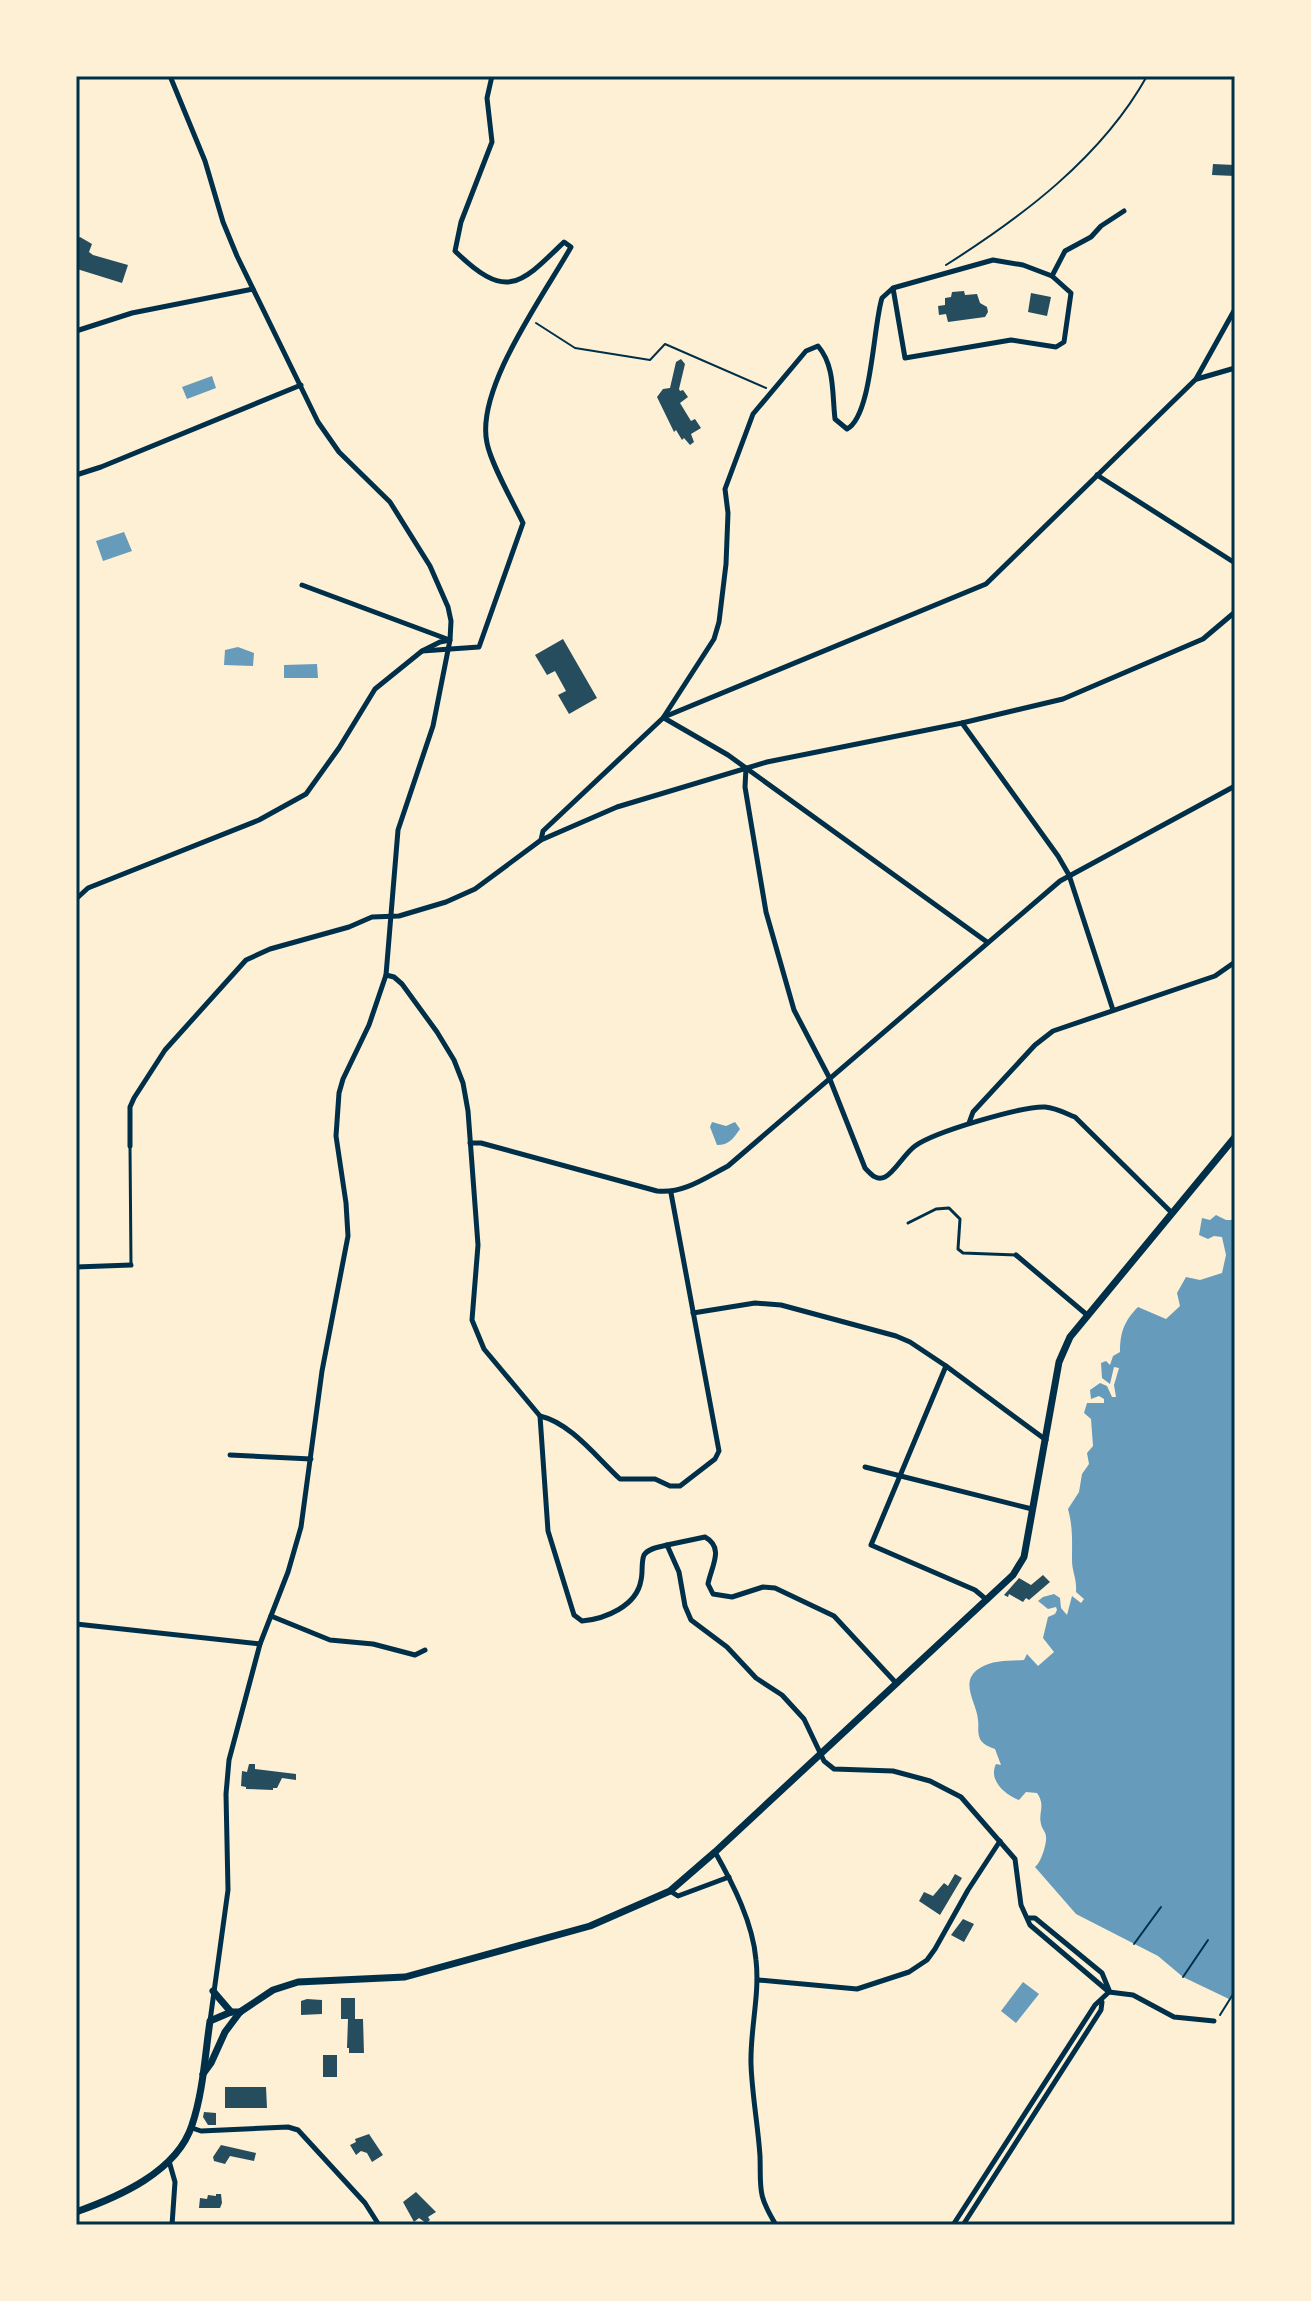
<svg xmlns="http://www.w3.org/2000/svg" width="1311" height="2301" font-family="Cabin,sans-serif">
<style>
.water{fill:#669bbc}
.building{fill:#264d5e}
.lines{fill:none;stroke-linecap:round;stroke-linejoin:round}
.path{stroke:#003049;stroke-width:2}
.service{stroke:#003049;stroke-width:3}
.minor{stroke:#003049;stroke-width:5}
.tertiary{stroke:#003049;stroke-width:7}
.neatline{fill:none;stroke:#003049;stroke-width:3}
</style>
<rect width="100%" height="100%" fill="#fdf0d5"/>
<g class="water">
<path d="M212,376l4,12 -29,11 -5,-12z"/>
<path d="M124,532l8,19 -29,10 -7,-20z"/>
<path d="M238,647l16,6 -1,13 -29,-1 1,-15z"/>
<path d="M317,664l1,14h-34v-13z"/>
<path d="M712,1122l14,4 9,-4 5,7c-7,10 -11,16 -23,16l-7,-18z"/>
<path d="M1216,1215l10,5h9v770l-6,9 -46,-22 -25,-21 -82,-42 -41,-47c6,-4 12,-24 11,-30 0,-5 -4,-8 -5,-13 -3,-12 5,-18 -4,-31l-11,-1 -7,8c-14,-5 -31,-20 -23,-36l5,1 -6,-16c-5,-2 -12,-4 -15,-10 -3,-7 -1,-13 -2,-19 -1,-17 -20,-39 2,-52 12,-8 30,-7 44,-8l3,-6 11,12 16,-14 -11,-14 5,-21 7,-3 2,-4 -1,-3 -8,2 -10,-8 5,-4 11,-3 6,4 1,10 6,7 5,-19 9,7 3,-4 -8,-7c1,-14 -4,-20 -4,-32 0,-18 1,-33 -4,-51l11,-17 3,-18 7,-10 -2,-11 6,-7 -2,-27 -7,-6 3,-10h17v-4l-5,-3 -8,3 -1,-9 10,-7 7,3 5,11h4l-2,-12 5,-17 -5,-1 -4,17 -8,-6 -1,-15 5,-2 4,4 3,-9 7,-4c0,-19 4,-31 18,-45l28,12 14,-13 -3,-13 9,-16 14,3 22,-7 4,-18 -4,-18 -8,-1 -6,3 -9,-4 3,-17 8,2z"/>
<path d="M1023,1982l16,12 -23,29 -15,-12z"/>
</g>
<g class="building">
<path d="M1213,164l22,1v11l-23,-1z"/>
<path d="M80,237l12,7 -3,8 4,3 35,10 -6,18 -45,-14 -1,-30z"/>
<path d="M964,291l1,4 12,-1 3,9 7,4 1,5 -3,5 -37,5 -2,-8 -7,1 -1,-9 7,-1v-7l6,-1 1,-5z"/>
<path d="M1031,293l20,4 -4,19 -19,-4z"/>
<path d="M681,359l4,5 -6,25 1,2 3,-1 5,7 -8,6 11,18 4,-2 6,9 -10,6 3,8 -4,3 -6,-7 -2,2 -6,-10 -2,2 -17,-35 6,-8 7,-1 6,-26z"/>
<path d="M563,639l34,59 -28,16 -11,-19 8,-4 -11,-20 -8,4 -12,-20z"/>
<path d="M1043,1575l7,7 -21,18 -3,-2 -3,4 -14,-8 -1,3 -4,-2 15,-17 12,7z"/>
<path d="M249,1764h6v5l41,5v6l-14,-2 -5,10h-4v2l-27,-1v-2l-5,-1 1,-15 5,1z"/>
<path d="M955,1874l7,4 -22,37 -21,-14 5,-9 9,4 11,-13 4,3z"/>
<path d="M963,1919l11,5 -10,18 -13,-7z"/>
<path d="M341,1998h14v21h8l1,34h-15v-5h-2l1,-29h-7z"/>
<path d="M307,1999l15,1v14l-21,1v-14z"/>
<rect x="323" y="2055" width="14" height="22"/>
<path d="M225,2087h41l1,21h-42z"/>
<path d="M204,2112l12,1v12h-8l-5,-8z"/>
<path d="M369,2134l14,21 -11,7 -5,-9 -6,-2 -5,4 -6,-10 6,-3 -1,-3z"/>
<path d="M221,2145l35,8 -2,8 -24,-5 -5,8 -11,-3 -1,-4z"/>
<path d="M416,2192l20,20 -8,5 2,3 -4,3 -7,-5 -5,4 -11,-20z"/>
<path d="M216,2194h5l1,9 -2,5h-21l1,-10 7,1 1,-4 8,1z"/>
</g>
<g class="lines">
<g class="path">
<path d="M946,265c76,-48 156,-108 201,-189"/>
<path d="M536,323l39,25 75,12 15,-16 101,44"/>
<path d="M1134,1944l27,-37"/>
<path d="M1183,1977l25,-37"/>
<path d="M1220,2015l15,-24"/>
</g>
<g class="service">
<path d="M130,1146l1,119"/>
<path d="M908,1223l28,-14 13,-1 11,11 -2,30 5,4 53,2"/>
</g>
<g class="minor">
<path d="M170,76l35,85 18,61 14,34 81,166 21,30 51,50 40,64 18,41 3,14 -1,19 -17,86 -35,104 -12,145 -17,50 -26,54 -4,14 -3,43 10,67 2,33 -26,135 -21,156 -13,45 -28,72 -31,116 -3,34 2,96 -18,131"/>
<path d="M1052,276l13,-25 26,-14 10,-11 23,-15"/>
<path d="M76,331l56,-18 121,-24"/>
<path d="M1197,379l38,-11"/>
<path d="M76,475l25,-8 200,-82"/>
<path d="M1097,475l138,88"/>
<path d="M76,511v33"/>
<path d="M302,585l145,54"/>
<path d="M422,651l57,-4 44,-124c-10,-21 -32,-59 -36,-80 -12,-54 57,-148 84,-196l-7,-5c-44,43 -58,59 -109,9l6,-29 31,-80 -5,-44 5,-22"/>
<path d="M664,717l322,-133 210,-205 39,-70"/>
<path d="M664,718l64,37 259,187"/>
<path d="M962,723l96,133 11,19 44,135"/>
<path d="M746,768l-1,19 21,125 28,98 35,67 36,91c6,6 11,13 20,9 9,-4 20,-24 30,-31 19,-14 107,-40 130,-39 11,1 20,6 30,10l97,96"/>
<path d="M541,840l2,-9 120,-113 51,-79 5,-17 7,-58 2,-51 -3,-24 28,-75 53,-63 12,-5c17,20 14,47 17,73l12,10c25,-13 26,-103 35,-131l11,-10 100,-28 30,5 29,11 19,17 -7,49 -8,5 -45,-7 -106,18 -12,-70"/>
<path d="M76,899l12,-11 171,-68 47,-26 33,-46 36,-59 47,-38 18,-9 10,-2"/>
<path d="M386,975l8,2 8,7 35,48 17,28 9,23 5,28 10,134 -6,75 12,29 56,67 8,115 26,84 8,6c23,-2 55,-15 59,-41 2,-7 0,-18 3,-25 4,-7 16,-8 23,-10l12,27 6,34 6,14 36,27 29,31 26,17 22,24 20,42 10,8 59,2 37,10 31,16 54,62 6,46 9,20 79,67 24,3 41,22 40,4"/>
<path d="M969,1123l4,-11 62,-67 18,-14 162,-55 20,-14"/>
<path d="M470,1143h11l176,48c26,3 48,-13 71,-25l332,-285 175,-95"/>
<path d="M130,1146v-39l4,-9 31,-48 81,-90 24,-11 79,-22 23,-10 27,-1 47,-14 29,-13 66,-49 76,-33 150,-45 195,-39 101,-24 140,-60 32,-27"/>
<path d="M1016,1255l70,59"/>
<path d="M76,1267l55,-2"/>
<path d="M693,1313l62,-10 26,2 115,31 14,6 36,24 100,74"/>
<path d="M946,1366l-75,179 104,45 12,10"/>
<path d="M540,1416c31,7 57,42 80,63h35l15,7h10l35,-27 4,-8 -48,-258"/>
<path d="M230,1455l81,4"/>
<path d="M865,1467l167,42"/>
<path d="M667,1545l38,-8c20,11 6,30 3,47l5,10 19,3 31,-10 12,1 59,28 63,68"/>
<path d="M271,1616l59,24 43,4 42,11 10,-5"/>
<path d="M76,1624l184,20"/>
<path d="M715,1852c18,32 38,71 41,108 4,35 -6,69 -5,104 1,31 7,61 9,92 1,33 -3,38 16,69"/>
<path d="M670,1891l8,5 51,-19"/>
<path d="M1029,1918h6l67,55 7,17"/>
<path d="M758,1980l99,9 52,-17 18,-12 8,-11 33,-59 32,-49"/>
<path d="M192,2128l9,3 87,-4 10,3 67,73 14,22"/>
<path d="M169,2161l6,21 -3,43"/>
<path d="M953,2225l142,-220 14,-13"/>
<path d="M963,2225l138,-215 1,-8"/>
</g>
<g class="tertiary">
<path d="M213,1991l18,21"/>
<path d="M203,2074l8,-11 14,-31 15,-20 33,-22 25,-8 107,-5 185,-51 80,-35 45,-39 298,-277 11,-18 35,-195 11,-25 165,-200"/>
<path d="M76,2212c42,-15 101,-40 116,-87 11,-32 13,-70 18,-104l21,-9h9"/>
</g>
</g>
<rect width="1311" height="2301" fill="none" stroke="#fdf0d5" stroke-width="156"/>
<rect x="78" y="78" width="1155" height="2145" class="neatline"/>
</svg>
